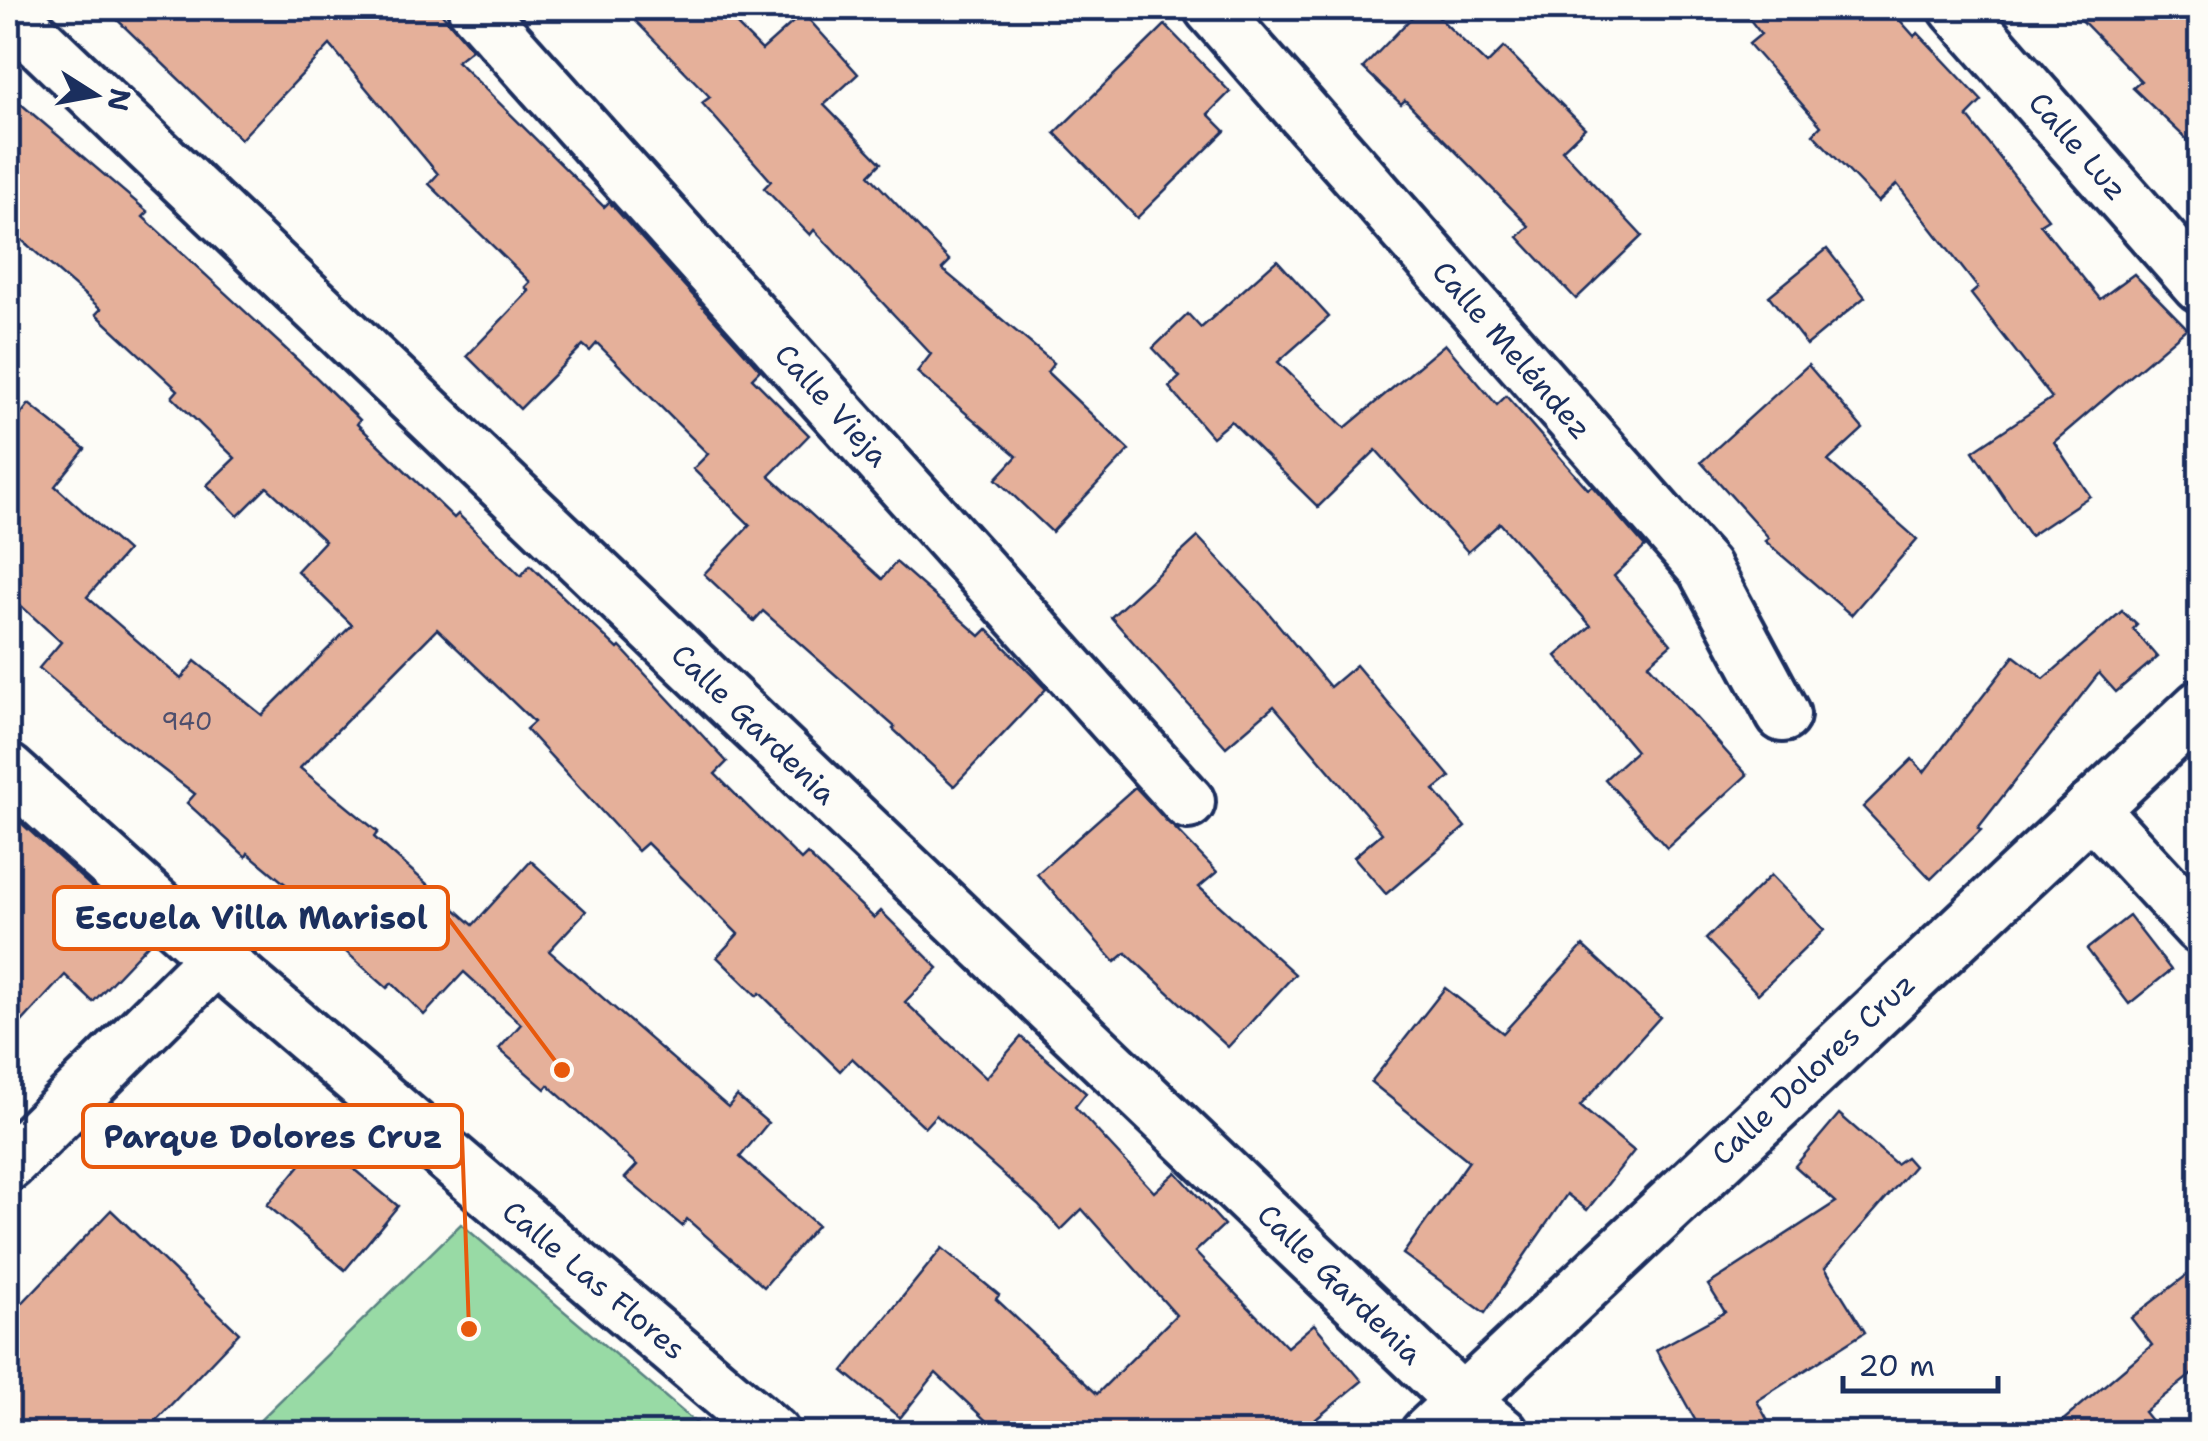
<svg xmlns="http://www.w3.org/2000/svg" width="2208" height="1441" font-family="'Shantell Sans',sans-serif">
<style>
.green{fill:#98daa5;stroke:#5a8482;stroke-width:2.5}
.building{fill:#e5b09a;stroke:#1b2f5e;stroke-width:2.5}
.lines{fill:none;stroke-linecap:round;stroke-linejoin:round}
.minor-casing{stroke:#1b2f5e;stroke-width:60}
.minor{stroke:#fdfcf7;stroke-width:52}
.labels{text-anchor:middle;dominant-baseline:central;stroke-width:10;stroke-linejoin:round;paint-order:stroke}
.number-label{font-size:25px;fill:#4e4f6d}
.street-label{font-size:30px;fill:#1b2f5e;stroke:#fdfcf7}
.leader{fill:none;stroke:#e8590c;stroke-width:4}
.callout-dot{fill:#e8590c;stroke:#fdfcf7;stroke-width:4}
.callout{fill:#fdfcf7;stroke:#e8590c;stroke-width:4}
.callout-label{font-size:32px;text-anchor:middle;font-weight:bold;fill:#1b2f5e}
</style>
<rect width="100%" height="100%" fill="#fdfcf7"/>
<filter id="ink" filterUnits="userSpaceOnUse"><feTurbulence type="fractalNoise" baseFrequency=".01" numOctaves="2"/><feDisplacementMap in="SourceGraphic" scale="20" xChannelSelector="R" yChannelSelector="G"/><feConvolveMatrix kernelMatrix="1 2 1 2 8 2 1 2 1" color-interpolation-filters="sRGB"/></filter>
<g filter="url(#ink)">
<path class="green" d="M461,1224l247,209h-461z"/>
<g class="building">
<path d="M105,8h332l35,41 -15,12 147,146 5,-5 151,168 -8,8 57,57 -40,41 113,103 14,-17 84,74 7,-7 59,60 -92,97 -61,-57 2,-2 -132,-116 -9,10 -50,-47 46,-49 -57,-56 15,-15 -111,-111 -7,8 -7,-6 -63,64 -53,-53 62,-65 -4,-4 5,-5 -101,-98 9,-10 -108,-129 -89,94z"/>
<path d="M623,8h97l42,42 41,-37 55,61 -34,31 57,58 -12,12 81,86 -8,8 112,94 -7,9 82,78 -77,82 -56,-53 21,-23 -100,-84 14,-18 -117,-124 -4,5 -46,-47 7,-7 -69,-78 8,-6z"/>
<path d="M1421,8h8l58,56 17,-17 81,81 -23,22 80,86 -66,63 -58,-62 11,-11 -124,-126 -4,4 -38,-36z"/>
<path d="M1741,8h148l25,28 4,-3 64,68 -15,15 81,103 -8,5 60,75 34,-25 53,54 -133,114 36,54 -60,40 -57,-85 79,-53 -81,-104 7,-6 -81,-104 -19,18 -65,-68 8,-8 -72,-82 12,-10z"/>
<path d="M2070,8h130v144l-67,-64 8,-7z"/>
<path d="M1165,25l65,67 -22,22 17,17 -88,87 -82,-85z"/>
<path d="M8,93l140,119 -5,5 172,159 45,44 -3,4 97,94 4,-4 63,62 9,-11 88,84 2,-2 107,115 -12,12 86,86 6,-6 67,64 7,-7 57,57 -33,34 81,76 35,-41 65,56 -11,14 79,85 22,-20 48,53 -29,27 92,95 27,-23 48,57 -64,53h-298l-64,-61 -36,45 -57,-47 99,-123 57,47 -3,4 101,95 79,-79 -94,-106 -21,21 -23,-25 -102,-90 -11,12 -73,-69 -12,13 -80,-78 -3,3 -40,-39 21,-23 -91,-91 -9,8 -112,-122 8,-7 -97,-93 -137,139 78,64 -4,5 99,88 58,-64 55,50 -37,40 179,156 9,-11 31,27 -28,34 77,68 -53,62 -77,-68 -5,7 -57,-48 12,-13 -89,-80 -3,4 -46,-40 22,-25 -57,-52 -40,43 -32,-32 -5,5 -42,-37 9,-10 -106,-88 -2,4 -59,-54 8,-9 -90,-69 -66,-57 22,-26 -53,-48v-163l21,-27 56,45 -30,37 72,65 -40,46 94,82 14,-18 67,54 90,-90 -55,-54 28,-30 -58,-54 -29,29 -31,-31 28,-27 -63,-61 6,-7 -82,-76 5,-5 -93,-81z"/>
<path d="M1827,249l38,48 -58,48 -38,-49z"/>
<path d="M1277,260l52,57 -51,45 67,66 100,-84 52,61 9,-9 82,93 4,-3 53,61 -31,29 57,68 -23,20 99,111 -80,73 -62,-69 31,-28 -80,-95 35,-30 -91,-103 -32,29 -92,-102 -58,57 -87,-86 -19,16 -43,-50 11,-10 -27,-29 35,-34 13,14z"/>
<path d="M1808,365l55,64 -35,32 89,78 -66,76 -86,-74 4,-3 -68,-76z"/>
<path d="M1198,537l64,68 68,82 26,-22 94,112 -16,13 31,37 -79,67 -32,-37 28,-24 -108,-127 -48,41 -115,-130z"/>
<path d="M2122,611l15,14 -4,4 24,28 -41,35 -17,-19 -121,155 3,2 -50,49 -68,-72 49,-48 12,13 90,-116 30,23z"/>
<path d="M1135,787l82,85 -18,15 96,87 -67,73 -102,-94 -11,9 -78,-88z"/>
<path d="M8,811l143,130 -58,61 -28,-27 -57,62z"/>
<path d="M1771,875l53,55 -66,64 -52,-55z"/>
<path d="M2129,916l42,54 -42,34 -42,-55z"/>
<path d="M1583,946l77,71 -80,89 54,45 -47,59 -20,-16 -82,119 -82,-59 66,-93 -98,-79 74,-94 58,45z"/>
<path d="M1839,1114l57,50 10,-7 8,9 -89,102 40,64 -108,69 18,33h-72l-47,-84 69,-38 -17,-27 128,-83 -41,-36z"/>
<path d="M320,1141l78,65 -53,64 -78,-65z"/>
<path d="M111,1210l128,123 -96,101h-135v-116z"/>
<path d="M2200,1265v103l-56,44 18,22h-115l105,-89 -21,-27z"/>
</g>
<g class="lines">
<g class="minor-casing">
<g id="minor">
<path d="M475,8l713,794"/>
<path d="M1211,8l493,560 79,147"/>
<path d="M1956,8l244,277"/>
<path d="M8,12l1453,1388 41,34"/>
<path d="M8,771l208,187 557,476"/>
<path d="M2091,809l109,118"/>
<path d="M8,1164l208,-206"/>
<path d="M1427,1434l773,-727"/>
</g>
</g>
<use href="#minor" class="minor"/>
</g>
</g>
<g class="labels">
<g class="number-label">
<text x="187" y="721">940</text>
</g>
<g class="street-label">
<text transform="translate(2078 146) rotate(49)">Calle Luz</text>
<text transform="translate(1512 350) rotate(49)">Calle Meléndez</text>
<text transform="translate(832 405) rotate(48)">Calle Vieja</text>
<text transform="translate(754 724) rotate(44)">Calle Gardenia</text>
<text transform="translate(1813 1069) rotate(-43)">Calle Dolores Cruz</text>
<text transform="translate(594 1280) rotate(40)">Calle Las Flores</text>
<text transform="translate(1340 1284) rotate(44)">Calle Gardenia</text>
</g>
</g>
<path class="leader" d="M562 1070L448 918M469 1329L462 1136"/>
<g class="callout-dot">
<circle cx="562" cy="1070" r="10"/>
<circle cx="469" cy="1329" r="10"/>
</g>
<g class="callout">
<rect x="54" y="887" width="394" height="62" rx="10"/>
<rect x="83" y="1105" width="379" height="62" rx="10"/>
</g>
<g class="callout-label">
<text x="251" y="929">Escuela Villa Marisol</text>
<text x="273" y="1148">Parque Dolores Cruz</text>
</g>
<rect width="2208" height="1441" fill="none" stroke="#fdfcf7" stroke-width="40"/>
<rect x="20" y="20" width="2168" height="1401" fill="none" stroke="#1b2f5e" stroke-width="4" filter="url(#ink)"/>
<g transform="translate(95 95) rotate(101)" stroke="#fdfcf7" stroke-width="8" paint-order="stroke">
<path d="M0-8L18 38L0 25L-18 38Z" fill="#1b2f5e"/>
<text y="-15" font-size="28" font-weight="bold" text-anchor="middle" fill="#1b2f5e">N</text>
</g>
<path d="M1843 1376v15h155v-15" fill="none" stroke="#1b2f5e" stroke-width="5"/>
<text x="1858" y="1376" font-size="30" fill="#1b2f5e" stroke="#fdfcf7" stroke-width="8" paint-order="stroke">20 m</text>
</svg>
